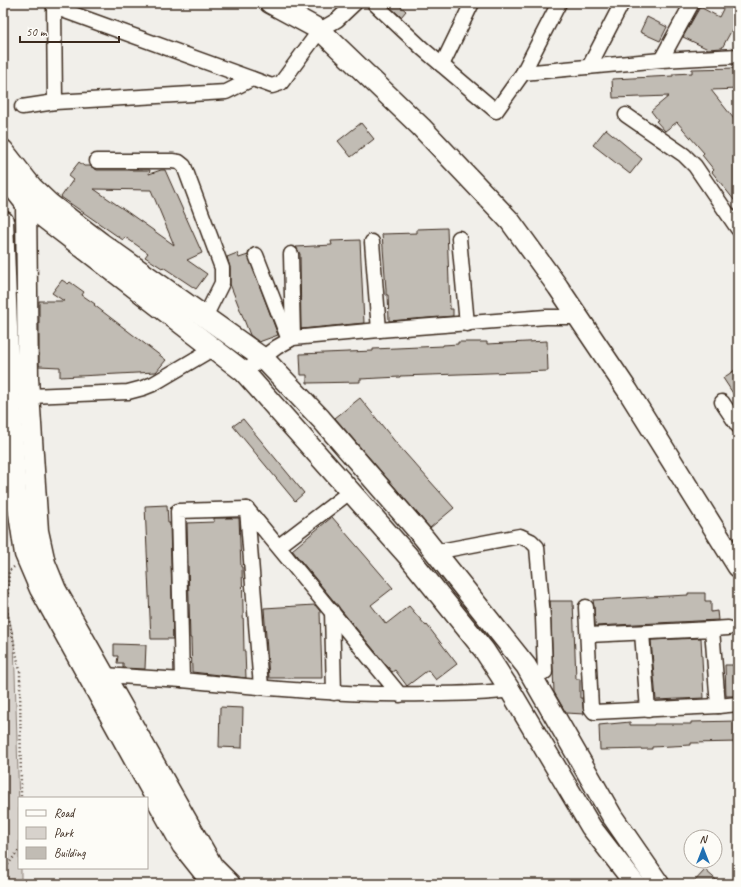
<svg xmlns="http://www.w3.org/2000/svg" width="741" height="887" font-family="Caveat,sans-serif">
<style>
.green{fill:#d7d2cc;stroke:#897e75}
.building{fill:#c1bcb4;stroke:#3b2a1e;fill-rule:evenodd}
.lines{fill:none;stroke-linecap:round;stroke-linejoin:round}
.street-casing{stroke:#3b2a1e;stroke-width:17}
.secondary-casing{stroke:#3b2a1e;stroke-width:23}
.path{stroke:#3b2a1e;stroke-width:2.5;stroke-dasharray:1 3;stroke-linecap:butt}
.street{stroke:#fdfcf7;stroke-width:14}
.secondary{stroke:#fdfcf7;stroke-width:20}
</style>
<rect width="100%" height="100%" fill="#f1efea"/>
<filter id="ink" filterUnits="userSpaceOnUse"><feTurbulence type="fractalNoise" baseFrequency=".025" numOctaves="2"/><feDisplacementMap in="SourceGraphic" scale="8" xChannelSelector="R" yChannelSelector="G"/><feConvolveMatrix kernelMatrix="1 2 1 2 8 2 1 2 1" color-interpolation-filters="sRGB"/></filter>
<g filter="url(#ink)">
<path class="green" d="M3,589l11,51 5,167v61h2v16h-18z"/>
<g class="building">
<path d="M394,3h3l9,8 -5,6 -11,-10z"/>
<path d="M726,3l12,6v16l-3,-1 -13,24 -14,1 -25,-12 17,-30 19,10z"/>
<path d="M647,17l20,10 -7,14 -20,-9z"/>
<path d="M738,68v21l-27,1 27,34v81l-26,-33 2,-2 -12,-15 2,-2 -27,-31 -12,9 -9,-10 2,-1 -7,-9 18,-15 -56,2 -1,-19 61,-3v-2l19,-1v-4z"/>
<path d="M361,123l13,16 -23,18 -13,-16z"/>
<path d="M606,129l36,30 -12,15 -37,-29z"/>
<path d="M79,162l5,4h6l7,4h53l-1,4 12,-4h4l37,83 -15,7 20,14 -11,15 -33,-22 -1,1 -17,-11 3,-4 -23,-16 -2,3 -62,-43 12,-17 -5,-4zM94,189l57,1 23,55 -48,-34z"/>
<path d="M447,228l3,81h3v7l-64,5 -1,-26h-2v-5l-4,-56 35,-1v-4z"/>
<path d="M360,240l4,83 -63,6 -1,-75 -4,-7 36,-2 -1,-4z"/>
<path d="M237,253l2,5 9,-3 30,80 -19,7 -9,-7 -20,-51v-16l-3,-11z"/>
<path d="M62,280l6,4 2,-2 14,10 -2,3 13,9 -1,1 72,55 -10,12 -96,5v-10l-21,-1v-65h25l-12,-8z"/>
<path d="M547,341l1,30 -148,5v1l-40,2v3l-53,1v-8h-6l-1,-21 73,-3v-2l70,-3v-1l15,-1v-2h29v2z"/>
<path d="M738,368v33l-15,-23z"/>
<path d="M360,398l37,46 57,64 -24,20 -95,-110z"/>
<path d="M243,419l61,74 -9,8 -62,-75z"/>
<path d="M167,505l1,18h2l3,116h-22l-6,-133z"/>
<path d="M332,517l61,71 -22,17 15,19 23,-18 17,20 1,-1 30,39 -21,16 -8,-10 -21,16 -12,-16 -3,2 -100,-122z"/>
<path d="M214,518h25l2,49h1l2,84h1l1,27 -54,-6 -1,-34h-1l-3,-115 27,-1z"/>
<path d="M688,593h17v8h6v11l6,-1 1,9 -123,6 -1,-19 -1,-7 95,-5z"/>
<path d="M550,601h23l3,78h4v19h2l2,16 -18,-1 -12,-21z"/>
<path d="M315,605l5,6 2,67h-53l-5,-70z"/>
<path d="M701,638l3,60 -48,2 -5,-60z"/>
<path d="M114,644l32,1 -1,24 -22,-1v-5h-6l1,-7h-4z"/>
<path d="M725,665h13v31h-12z"/>
<path d="M220,707l23,1 -1,40 -23,-1z"/>
<path d="M738,721v21l-47,1v2l-39,2v2l-52,1 -1,-25 31,-3v3h24v-1h37v-2z"/>
<path d="M705,870l16,14h-29z"/>
</g>
<g class="lines">
<g class="street-casing">
<g id="street">
<path d="M54,3v4l218,79 9,-3 39,-53 17,-10 18,-17"/>
<path d="M374,3l49,46 73,62 27,-38 36,-70"/>
<path d="M54,7l1,95 171,-10 26,-13"/>
<path d="M661,60l31,-57"/>
<path d="M442,65l30,-62"/>
<path d="M589,67l33,-64"/>
<path d="M523,73l138,-13 77,-4"/>
<path d="M22,107l33,-5"/>
<path d="M626,115l58,40 11,11 43,63"/>
<path d="M97,161h75l7,1 5,4 38,102v15l-17,34"/>
<path d="M459,238l8,86"/>
<path d="M372,242l7,88"/>
<path d="M291,254l2,84"/>
<path d="M256,255l33,85"/>
<path d="M244,372l33,-25 16,-9 86,-8 167,-13h31"/>
<path d="M30,396l98,-4 15,-4 10,-4 61,-36"/>
<path d="M722,402l16,24"/>
<path d="M247,509l14,178"/>
<path d="M279,546l72,-55"/>
<path d="M435,552l85,-16 11,5 6,6 6,70 2,55"/>
<path d="M586,607l5,101 3,4 124,-6 20,-2"/>
<path d="M332,611l2,82"/>
<path d="M712,629l16,-1"/>
<path d="M642,633l6,77"/>
<path d="M588,635l124,-6 6,77"/>
<path d="M104,675l78,5"/>
<path d="M400,695l-153,-186 -69,2 4,169c82,8 164,16 246,14 27,0 54,0 82,-4"/>
</g>
</g>
<g class="secondary-casing">
<g id="secondary">
<path d="M270,3l50,27 101,97 89,94 48,66 70,104 110,176"/>
<path d="M3,150l29,37 18,17 51,39 163,116 57,60 103,119 102,128 86,150 47,68"/>
<path d="M3,175l23,29 218,168 164,184 76,94 26,40 81,137 44,57"/>
<path d="M27,195l-1,9 2,174 10,153 7,32 11,27 157,277 17,17"/>
<path d="M3,221l6,160 7,112 9,61 15,35 95,172 47,84 27,34"/>
</g>
</g>
<g class="path">
<path d="M14,567l-5,4 -2,40 13,60 1,127"/>
<path d="M3,871l16,-21"/>
</g>
<use href="#street" class="street"/>
<use href="#secondary" class="secondary"/>
</g>
</g>
<rect width="741" height="887" fill="none" stroke="#fdfcf7" stroke-width="16"/>
<rect x="8" y="8" width="725" height="871" fill="none" stroke="#3b2a1e" stroke-width="1.5" filter="url(#ink)"/>
<rect x="18" y="797" width="130" height="72" fill="#fdfcf7" stroke="#afa8a0"/>
<rect x="26" y="810" width="20" height="6" fill="#fdfcf7" stroke="#afa8a0"/>
<text x="54" y="817" font-size="12" fill="#3b2a1e">Road</text>
<rect x="26" y="827" width="20" height="12" fill="#d7d2cc" stroke="#afa8a0"/>
<text x="54" y="837" font-size="12" fill="#3b2a1e">Park</text>
<rect x="26" y="847" width="20" height="12" fill="#c1bcb4" stroke="#afa8a0"/>
<text x="54" y="857" font-size="12" fill="#3b2a1e">Building</text>
<g transform="translate(703 849)"><circle r="19" fill="#fdfcf7" stroke="#afa8a0"/>
<path d="M0-3L7 15L0 10L-7 15Z" fill="#1f6fb2"/>
<text y="-6" font-size="11" font-weight="bold" text-anchor="middle" fill="#3b2a1e">N</text>
</g>
<path d="M20 36v6h99v-6" fill="none" stroke="#3b2a1e" stroke-width="2"/>
<text x="26" y="36" font-size="12" fill="#3b2a1e" stroke="#fdfcf7" stroke-width="3" paint-order="stroke">50 m</text>
</svg>
